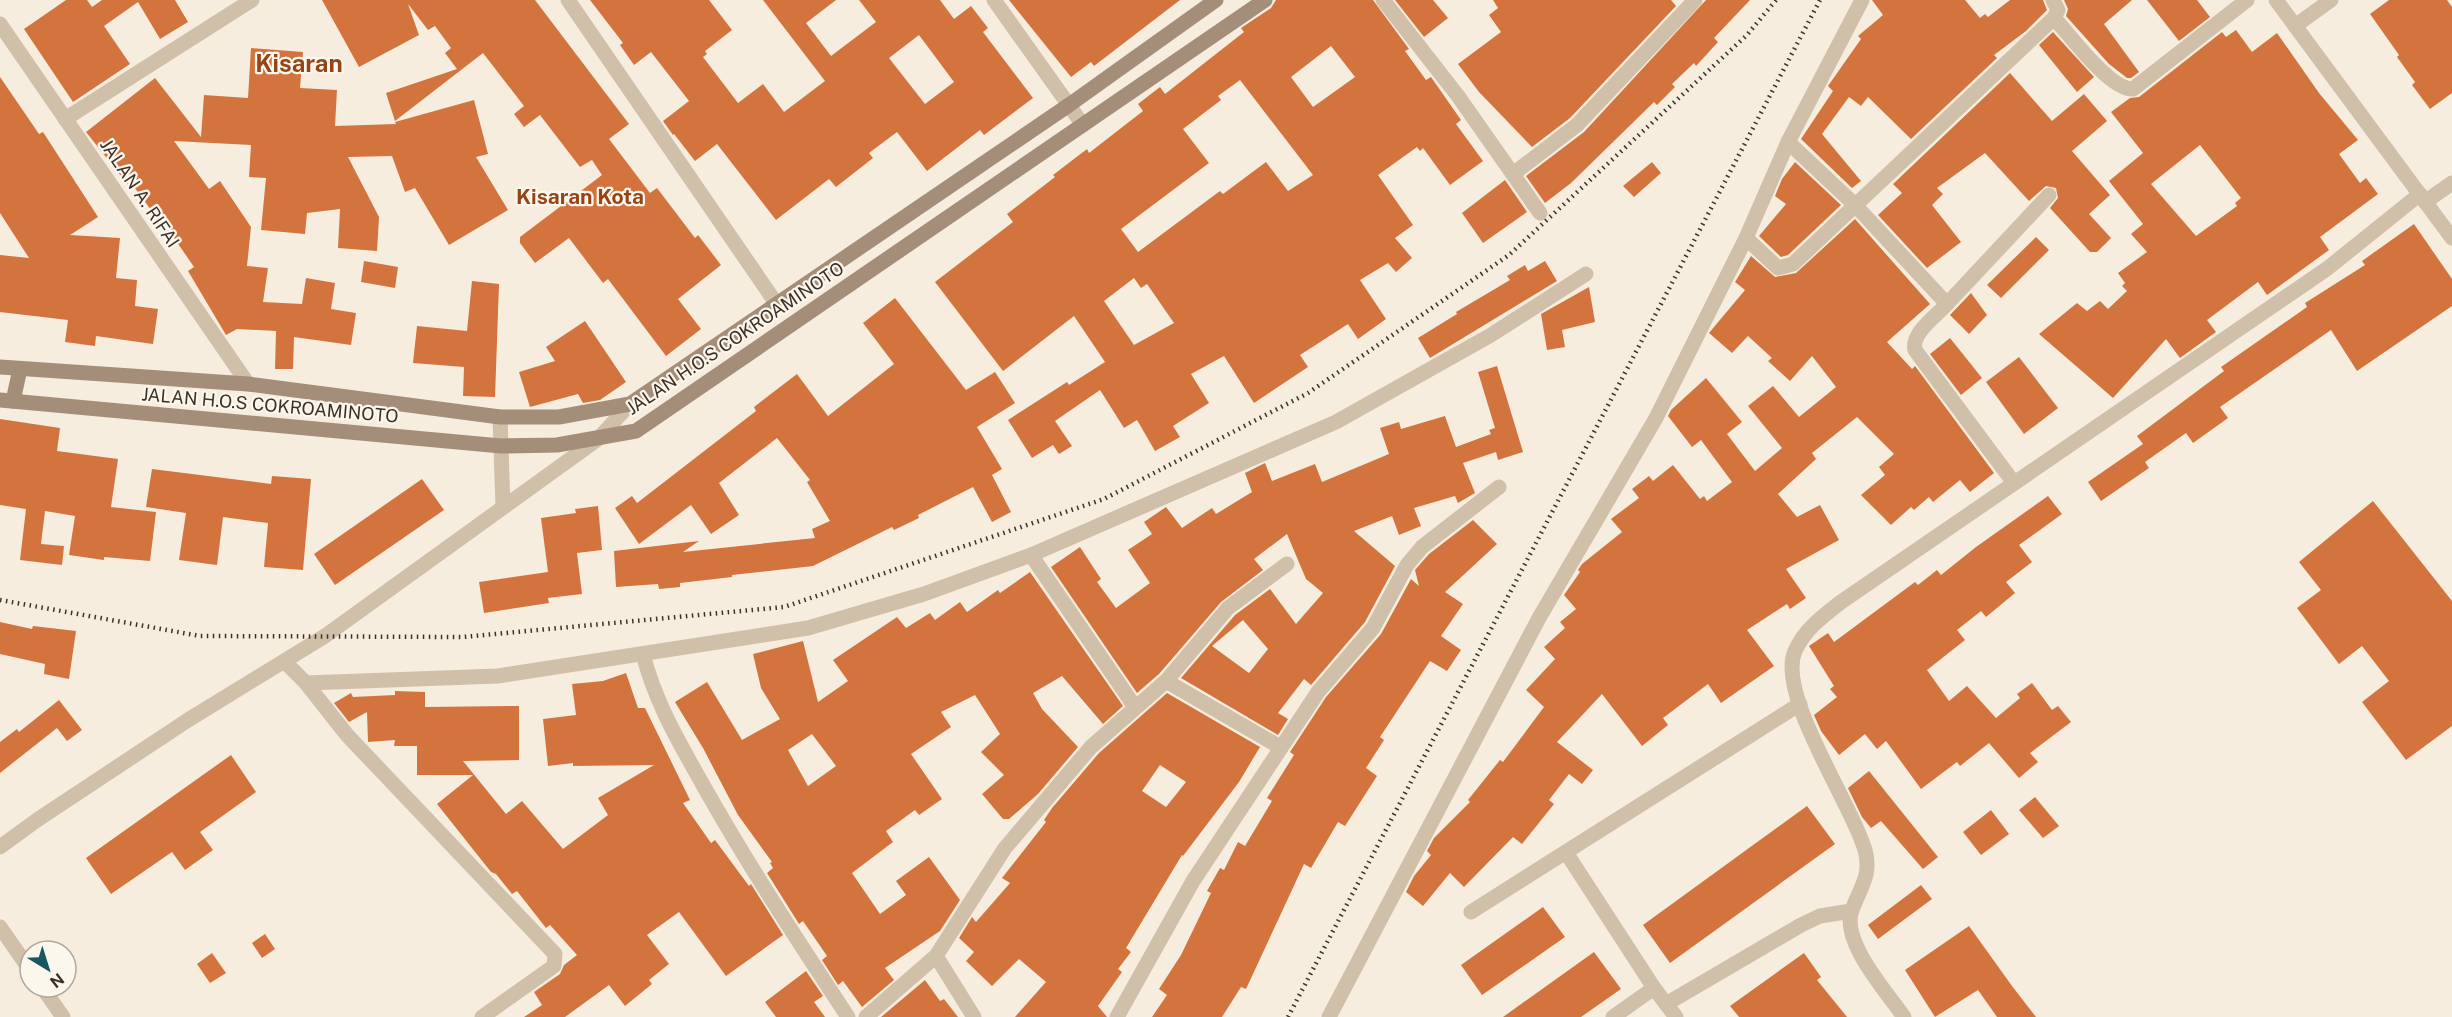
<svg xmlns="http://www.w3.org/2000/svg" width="2452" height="1017" font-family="'Public Sans',sans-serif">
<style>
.building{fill:#d3743f;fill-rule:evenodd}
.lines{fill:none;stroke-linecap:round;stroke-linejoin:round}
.minor{stroke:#d0bfa9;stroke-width:15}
.secondary{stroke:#a48e79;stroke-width:15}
.rail{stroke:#3c3129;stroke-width:4.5;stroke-dasharray:1.5 4.5;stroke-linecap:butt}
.labels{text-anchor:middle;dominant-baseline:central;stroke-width:4.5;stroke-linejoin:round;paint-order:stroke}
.street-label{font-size:18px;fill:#3c3129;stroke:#fcf7ec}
.quarter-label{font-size:21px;font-weight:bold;fill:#954418;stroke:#fcf7ec}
.district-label{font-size:24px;font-weight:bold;fill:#954418;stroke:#fcf7ec}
</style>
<rect width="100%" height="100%" fill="#f6eddf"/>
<g class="building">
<path d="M66,0h21l5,7 10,-7h73l13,22 -28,17 -22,-37 -34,24 26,38 -57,38 -49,-73z"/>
<path d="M322,0h213l94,124 -20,15 41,54 7,-5 38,50 3,-3 23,30 -43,34 23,30 -35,27 -58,-77 -5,4 -34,-45 -34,25 -15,-20v-6l82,-62 -10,-15 -12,7 -40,-52 -16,12 -10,-13 10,-8 -41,-53 -88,68 -9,-28 71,-24 -12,-16 6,-5 -16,-22 -7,4 -20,-26 11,31 -60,32z"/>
<path d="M590,0h119l23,30 -27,21 2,3 -4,3 35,46 25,-19 21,28 41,-31 -62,-81h73l-30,23 25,33 45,-34 -17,-22h81l14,19 17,-13 17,22 -5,4 50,66 -49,37 -4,-5 -53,41 -30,-39 -28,21 4,5 -37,29 -7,-8 -53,41 -59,-76 -22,17 -21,-27 -1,1 -10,-14 26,-20 -38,-49 -17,13 -14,-20 3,-2zM919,35l35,47 -29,22 -36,-46z"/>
<path d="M1009,0h171l-86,66 -3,-4 -20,15z"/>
<path d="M1276,0h97l36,49 -4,2 21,29 5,-3 30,43 -5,4 27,37 -33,24 -27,-37 -3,3 -3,-4 -39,28 35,50 -18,13 17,20 -16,14 -8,-9 -28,17 26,39 -28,20 -10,-15 -48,31 8,12 -54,36 -30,-47 -33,18 18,29 -36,23 7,11 -25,14 -18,-31 -13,8 -24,-38 -45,31 17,25 -13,8 -6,-9 -21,13 -24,-38 59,-38 2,3 36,-23 -31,-46 -71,55 -68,-89 78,-60 -6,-8 48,-37 -2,-2 34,-26 2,4 54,-42 -5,-7 22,-17 5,7 79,-62 -3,-4 30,-20zM1331,46l24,31 -42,30 -22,-30zM1240,80l73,95 -25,16 -22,-29 -43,32 -3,-3 -82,61 -17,-23 88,-66 -26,-34 38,-29 -3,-4zM1134,278l7,10 6,-4 27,39 -40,22 -30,-44z"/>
<path d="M1395,0h38l15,18 -24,19z"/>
<path d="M1493,0h178l5,6 -106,112 -38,29 -53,-55 -21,-28 43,-32 -12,-17 9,-7z"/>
<path d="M1706,0h44l-36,38 4,4 -22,24 -2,-3 -22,21 3,3 -18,18 -3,-3 -83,81 -26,20 -19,-27 58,-44z"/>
<path d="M1872,0h93l15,18 5,-4 3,3 22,-17h33l4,10 -21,21 -32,24 3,3 -86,81 -43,-42 -7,9 -12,-9 -27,37 39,47 -9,7 -51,-49 32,-48 -5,-5 33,-47 -3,-3 25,-21z"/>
<path d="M2064,0h68l-28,24 35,48 -8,6h-4l-18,-14 -43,-48 2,-7z"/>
<path d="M2147,0h50l13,17 -31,24z"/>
<path d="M2389,0h58l5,7v86l-22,16 -18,-24 3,-3 -18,-25 2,-2 -29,-41z"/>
<path d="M2236,30l16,22 25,-19 42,60 39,47 -19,14 21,29 6,-5 12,16 -58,43 9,13 -62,45 -9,-13 -51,38 9,12 -36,26 -14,-19 -53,59 -74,-64 38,-31 10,8 13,-10 8,8 19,-18 -5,-5 3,-3 -7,-10 29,-21 -16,-18 12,-10 -34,-43 34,-28 -32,-41 19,-14 9,-1 83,-65 4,5zM2200,145l41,53 -6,5 2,3 -41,30 -45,-52z"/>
<path d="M2053,32l41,45 -17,15 -38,-47z"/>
<path d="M251,48l52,4 -3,36 37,2 -2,36 61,-2 -1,-2 79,-22 14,54 -12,3 32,53 -59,35 -34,-57 -10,4 -13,-36 -44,1 31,60 -2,34 -39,-3 2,-39 -33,4 -2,21 -44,-4 5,-52 -17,-1 2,-32 -77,-4 35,48 11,-8 31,46 -4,39 21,2 -5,34 39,2 4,-26 29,5 -4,26 25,4 -5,32 -57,-8 -1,32h-18l1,-38 -39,-2 -11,6 -38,-64 6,-4 -37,-54 -3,1 -22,-30 -3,2 -43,-54 69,-54 46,59 3,-42 44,3z"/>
<path d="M2010,73l42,48 32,-27 23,27 -35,30 38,44 -21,19 22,24 -14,14h-7l-40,-44 8,-10 -2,-10 -10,-2 -17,15 -44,-48 -48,35 6,6 -11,11 29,37 -34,26 -49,-53 24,-22 -9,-9z"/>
<path d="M0,77l39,57 4,-2 55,85 -28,18 50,3 -4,40 21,2 -2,26 23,3 -5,35 -57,-8 -1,10 -30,-4 3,-22 -68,-8v-57l29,3 -29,-45z"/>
<path d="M1652,162l9,11 -27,24 -11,-11z"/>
<path d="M1795,162l46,43 -53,50 -7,2 -22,-21 27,-32 -11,-8 7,-17z"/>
<path d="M1505,180l22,32 -44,31 -21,-30z"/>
<path d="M1855,219l75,85 -43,38 25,27 3,-3 79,107 -24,19 -10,-12 -27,22 -4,-5 -15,13 -3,-3 -20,18 -30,-30 24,-20 -6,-8 15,-13 -37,-37 -45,36 4,6 -38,35 19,23 23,-12 19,35 -53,29 20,29 -16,11 -3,-5 -40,26 27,36 -53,37 -13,-19 -45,34 5,7 -26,21 -40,-52 -45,48 36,28 -11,14 -13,-10 -20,26 5,4 -32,40 -9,-7 -49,50 -14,-14 -27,33 -17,-14 8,-16 17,-21 -4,-4 7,-13 36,-36 -2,-2 32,-40 3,2 41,-55 -18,-17 29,-31 -11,-12 21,-19 -5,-6 16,-13 -12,-14 16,-23 -2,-2 4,-6 40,-32 -11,-13 28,-21 -7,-9 17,-13 4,5 20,-16 27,34 4,-3 3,5 25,-19 -31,-42 -9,7 -24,-31 3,-6 35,-32 36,44 -15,12 28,37 27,-23 -34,-42 25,-20 26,31 37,-30 -24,-31 -22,25 -22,-20 4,-3 -24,-22 -16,17 -23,-20 36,-43 -10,-8 16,-26 24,21 21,-4z"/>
<path d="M2414,224l38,55v27l-95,65 -26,-41 -111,77 8,11 -35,25 -7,-10 -41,29 4,6 -48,33 -13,-19 55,-38 -6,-8 87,-65 -3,-4 86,-60 -2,-4 60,-38 -3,-4z"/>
<path d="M2036,237l13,13 -48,48 -14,-13z"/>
<path d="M364,261l34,6 -3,21 -34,-6z"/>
<path d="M1545,261l12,20 -127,77 -12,-20 39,-24 -1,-2 54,-32 -3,-4 18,-11 3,6z"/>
<path d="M472,281l27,3 -4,113 -32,-1 1,-29 -51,-4 4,-37 50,5z"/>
<path d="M1589,287l6,35 -33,8 3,17 -18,3 -6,-36z"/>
<path d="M1971,293l16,22 -18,19 -19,-19z"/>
<path d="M895,298l71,92 29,-18 20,31 -38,24 25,42 -10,6 19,37 -19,10 -19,-35 -55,28 1,3 -25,12 -2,-3 -79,39 -81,9v2l-52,6v4l-21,2 -1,-5 -42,3 -2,-36 85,-10 -16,11 132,-14 -3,-9 18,-8 -23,-39 3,-2 -33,-42 -58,45 20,32 -28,19 -20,-29 -52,39 -24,-36 17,-12 5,7 119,-92 -2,-4 43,-33 31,42 66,-52 -31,-41z"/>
<path d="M585,321l41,61 -26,18 -17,3 -5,-9 -48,13 -11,-35 36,-11 -9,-14z"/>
<path d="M1950,338l32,40 -21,17 -31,-41z"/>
<path d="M2019,357l39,51 -34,26 -38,-52z"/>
<path d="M1497,366l26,86 -25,8 -2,-8 -33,11 12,30 -17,10 -3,-7 -41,12 7,18 -22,9 -7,-19 -38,15 41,35 -30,56 -54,63 -7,-6 -26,34 10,6 -10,16 -97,-57 54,-63 35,-26 26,35 27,-31 -17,-14 -19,-45 -33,25 9,11 -42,32 -62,72 -22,19 -86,-126 29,-20 21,32 -4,3 19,26 34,-25 -22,-33 24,-16 -8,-12 22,-15 16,21 30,-20 4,6 36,-22 -7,-19 20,-10 7,18 43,-17 7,18 67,-28 -9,-26 19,-6 2,7 44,-13 11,31 35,-13 -2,-4 6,-2 -17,-56zM1243,620l25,29 -19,24 -37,-27z"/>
<path d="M0,419l60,9 -3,23 61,8 -7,48 45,5 -6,49 -46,-4v3l-35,-5 6,-39 -30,-5 -4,33 23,2 -2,19 -42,-5 6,-51 -26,-4z"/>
<path d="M152,469l119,15 1,-8 39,3 -8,91 -39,-3 4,-44 -45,-6 -6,48 -38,-5 7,-47 -40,-6z"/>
<path d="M422,479l22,31 -109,75 -21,-31z"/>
<path d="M2048,496l14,18 -43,31 13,17 -26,20 9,11 -29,24 -5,-6 -24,19 8,10 -38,30 22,31 18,-15 29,32 24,-20 -3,-4 15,-11 20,27 6,-4 13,16 -41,31 8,9 -19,16 -30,-35 -29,23 -3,-4 -36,27 -35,-48 -9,8 -12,-15 -26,21 -18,-24 -7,-16 23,-18 -7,-8 4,-3 -25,-40 19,-13 6,9 81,-60 3,3 19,-15 4,5 35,-28z"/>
<path d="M2373,501l79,100v125l-46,34 -44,-58 27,-21 -27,-35 -23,18 -42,-56 24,-18 -22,-28z"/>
<path d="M598,506l4,44 -25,3 5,41 -34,4 1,5 -65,10 -5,-31 69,-10 -7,-54 35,-5 -1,-4z"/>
<path d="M1473,520l24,24 -52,48 18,12 -22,32 20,14 -14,21 -17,-10 -50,76 4,3 -18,28 11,8 -32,50 -7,-4 -27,46 -7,-4 -58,125 -5,-2 -19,30h-70l15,-22 -8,-6 22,-34 30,-62 -4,-2 13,-23 4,2 14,-28 7,4 27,-45 -5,-3 27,-43 -4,-3 36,-55 55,-63 30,-55 8,7 -4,-16 14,-16z"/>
<path d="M1030,572l93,134 -20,18 -41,-48 -29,17 9,16 36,38 -40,47 -29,25h-6l-21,-25 22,-19 -23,-23 19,-18 -25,-39 -34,17 10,15 -40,27 31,45 -23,16 -4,-5 -29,21 7,11 -41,31 28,41 26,-19 -10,-14 33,-24 31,43 -20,31 -55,37 9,12 -32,27 -19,-26 -5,4 -16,-25 5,-4 -24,-35 -4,3 -32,-51 6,-5 -3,-5 2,-1 -34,-47 -35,-67 -28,-46 32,-20 35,58 38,-21 -19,-31 -8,-34 50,-13 15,61 30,-21 -15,-21 64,-43 9,11 24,-15 5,7 25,-18 7,10 31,-22 2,3zM812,734l24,32 -28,20 -20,-36z"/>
<path d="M0,622l32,7 1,-3 43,5 -7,48 -25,-5 1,-10 -45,-10z"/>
<path d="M626,673l12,35h7l45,92 -7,3 28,40 4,-3 34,46 2,-2 32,51 -57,41 -47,-64 -32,23 22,29 -20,16 3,4 -27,22 -16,-21 -44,32h-41l18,-12 -8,-13 26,-18 4,-9 13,-10 -27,-30 -4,3 -29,-37 -5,3 -16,-20 -5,-2 -54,-68 36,-29h-56v-29h-23l1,-6 -27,2 -1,-30 -18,10 -15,-19 17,-10 2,4 42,-2v-4l30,1v15l94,-1v54l-56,1 43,53 16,-13 41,48 45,-34 -10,-17 56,-33 -81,1v-3l-25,3 -5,-47 33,-4 -4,-31 31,-3z"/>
<path d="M1167,693l93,54 -21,35 -56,74 -1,-1 -56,93 5,4 -13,17 4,3 -24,34 9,11h-92l31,-35 -27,-23 -27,27 -26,-25 8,-9 -15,-14 13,-21 4,5 34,-39 -8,-5 44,-56 -2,-2 8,-12 47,-55zM1160,765l26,17 -20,25 -24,-16z"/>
<path d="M59,700l23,30 -15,11 -10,-13 -57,45v-31l17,-13 2,3z"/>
<path d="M231,755l25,37 -56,40 13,18 -28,20 -13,-18 -61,42 -25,-36z"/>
<path d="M1869,771l69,86 -15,12 -42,-48 -10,7 -9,-11 -14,-29z"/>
<path d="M2035,797l24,29 -16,12 -24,-28z"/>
<path d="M1807,806l28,38 -165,119 -27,-38z"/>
<path d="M1991,810l18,24 -28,21 -18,-23z"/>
<path d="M1921,885l11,14 -54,40 -10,-14z"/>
<path d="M1543,907l22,30 -83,58 -21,-30z"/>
<path d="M1969,926l43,60 24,31h-39l-19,-27 -43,27 -30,-47z"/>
<path d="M265,934l10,15 -13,9 -10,-15z"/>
<path d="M1594,952l27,37 -40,28h-78z"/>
<path d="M212,953l14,20 -16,10 -13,-19z"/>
<path d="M1804,953l17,24 -4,3 30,37h-108l-9,-11z"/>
<path d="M806,971l17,25 -9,6 11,15h-49l-11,-15z"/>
<path d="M925,980l15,21 4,-2 14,18h-77z"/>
</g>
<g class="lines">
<g class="minor">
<path d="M568,0l210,306"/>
<path d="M994,0l89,125"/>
<path d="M1383,0l75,96 82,117"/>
<path d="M2276,0l176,238"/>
<path d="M2054,18c16,17 56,72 79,71l114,-89"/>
<path d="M0,24l248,360"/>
<path d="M2295,26l36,-26"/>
<path d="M65,119l187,-119"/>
<path d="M1788,142l67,63 92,99c-11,12 -36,29 -32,46l99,133"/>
<path d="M1513,174l64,-49 118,-125"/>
<path d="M2425,202l27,-19"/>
<path d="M1746,238l32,30 15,-4 261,-246 4,-8 -5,-10"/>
<path d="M1947,304l102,-109"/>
<path d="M500,417l3,90"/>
<path d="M1031,555l104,152"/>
<path d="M643,654c12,48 36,88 60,131 45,80 95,156 145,232"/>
<path d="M285,662l21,21 41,52 208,219 -1,12 -72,51"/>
<path d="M1166,681l114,66"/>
<path d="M306,683l192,-7 310,-48 116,-34 107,-39 305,-133 155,-87 95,-61"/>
<path d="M0,847l37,-27 151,-100 137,-84 273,-197 32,-35"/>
<path d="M1567,854l87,134 22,29"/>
<path d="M1471,912l329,-208"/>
<path d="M0,927l30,43"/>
<path d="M936,956l38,61"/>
<path d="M42,987l21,30"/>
<path d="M1666,1004l135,-79 19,-9 31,-5"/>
<path d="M866,1017l70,-61 69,-108 86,-101 75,-66 62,-73 59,-44"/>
<path d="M1117,1017l76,-136 125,-189 55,-64 34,-63 15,-18 77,-60"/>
<path d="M1329,1017l210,-399 117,-200 90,-180 42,-96 74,-142"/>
<path d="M1613,1017l41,-29"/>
<path d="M1904,1017c-17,-25 -64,-76 -52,-107 8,-22 20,-35 13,-60 -13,-46 -89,-156 -70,-199 10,-22 27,-34 46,-49l487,-334 92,-74"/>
</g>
<g class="secondary">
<path d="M0,367l248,17 252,33h59l71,-13 439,-299 147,-105"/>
<path d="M0,400l501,46 56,-1 79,-14 629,-431"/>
<path d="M13,401l7,-32"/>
</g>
<g class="rail">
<path d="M0,600l200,36 263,1 321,-30 320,-108 204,-106 201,-138 238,-220 29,-35"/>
<path d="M1288,1017l532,-1017"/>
</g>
</g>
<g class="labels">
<g class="street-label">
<text transform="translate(140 193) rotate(56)">JALAN A. RIFAI</text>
<text transform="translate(735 338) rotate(-34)">JALAN H.O.S COKROAMINOTO</text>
<text transform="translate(270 405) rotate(5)">JALAN H.O.S COKROAMINOTO</text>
</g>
<g class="quarter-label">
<text x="580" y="196">Kisaran Kota</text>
</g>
<g class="district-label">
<text x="299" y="63">Kisaran</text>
</g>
</g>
<g transform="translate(48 969) rotate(142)"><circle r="28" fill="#fcf7ec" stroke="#afa89e" stroke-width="1.5"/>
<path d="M0-4.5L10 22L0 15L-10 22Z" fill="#195663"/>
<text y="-9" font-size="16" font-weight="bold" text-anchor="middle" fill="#3c3129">N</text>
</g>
</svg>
